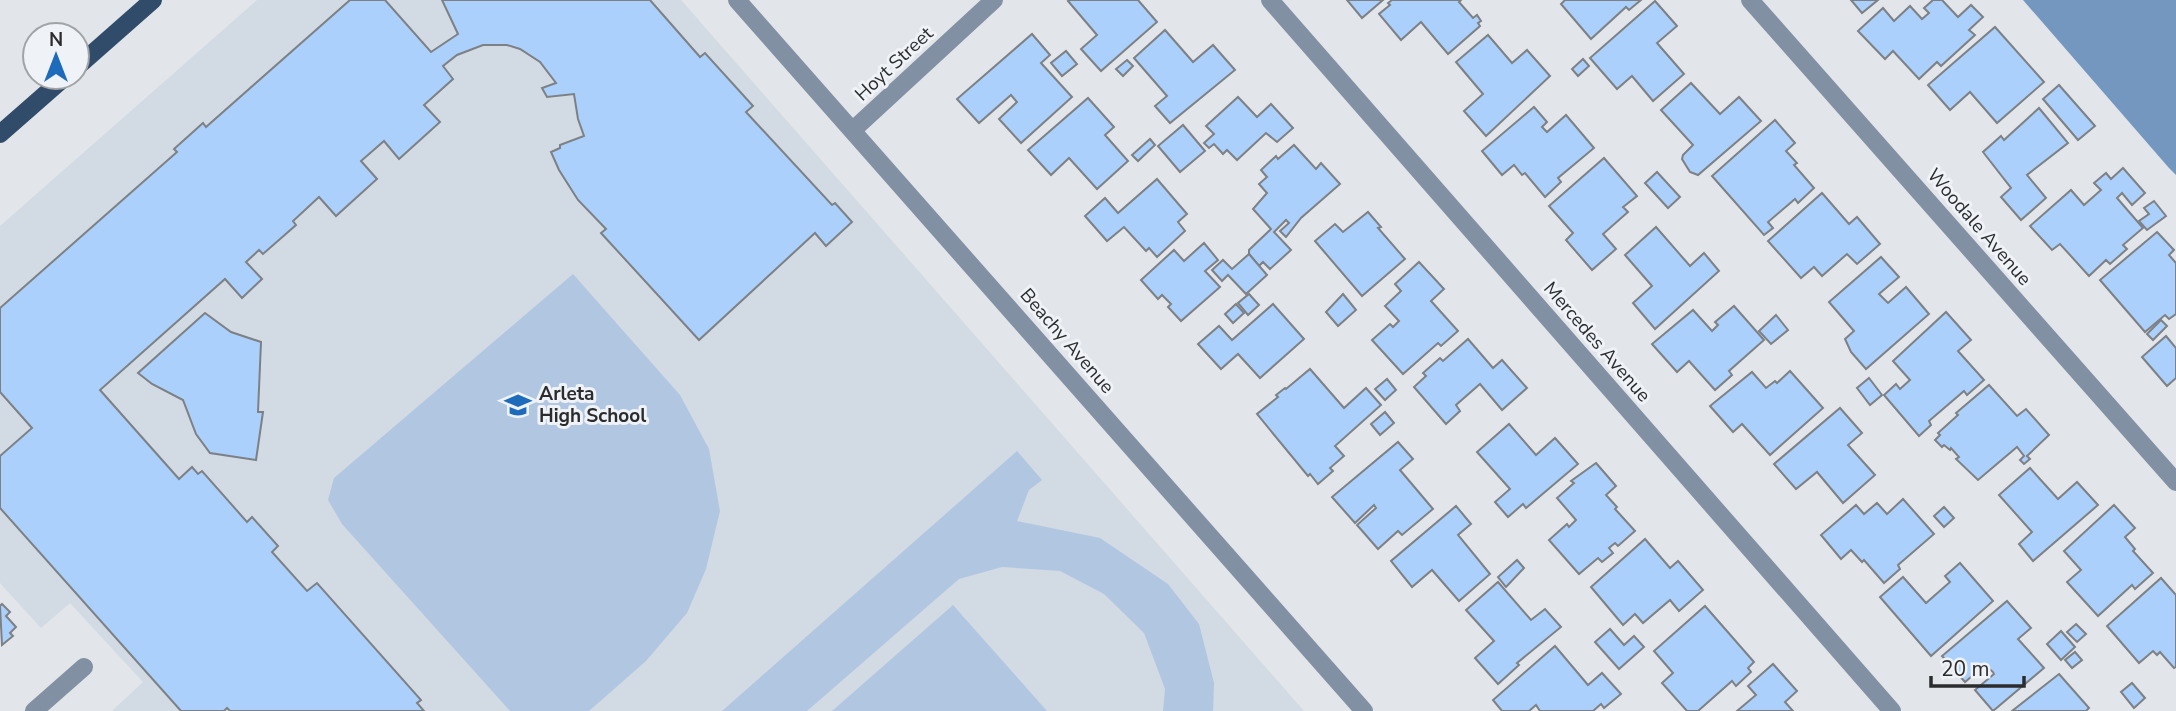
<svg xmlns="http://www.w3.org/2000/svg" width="2176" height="711" font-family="'Nunito Sans',sans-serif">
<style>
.built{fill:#d2dae4}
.green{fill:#b1c7e1}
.water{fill:#7497c0}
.building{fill:#abd0fb;stroke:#7d8084;stroke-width:2}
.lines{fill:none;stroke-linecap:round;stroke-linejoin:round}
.minor{stroke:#8191a3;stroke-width:18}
.major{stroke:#314c6a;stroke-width:18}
.labels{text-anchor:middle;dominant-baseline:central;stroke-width:6;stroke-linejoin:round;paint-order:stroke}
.street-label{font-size:19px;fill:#2b2c2e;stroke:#eff2f6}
.poi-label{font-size:19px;font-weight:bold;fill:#2b2c2e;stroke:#eff2f6;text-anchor:start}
</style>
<rect width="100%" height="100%" fill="#e2e5e9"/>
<path class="built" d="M257,0h424l623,711h-1192l31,-29 -73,-79 -29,25 -41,-45v-357z"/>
<g class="green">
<path d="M573,274l107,121 29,54 11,62 -14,58 -19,44 -41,48 -57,50h-79l-168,-187 -14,-24 6,-22z"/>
<path d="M1017,451l25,29 -13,10 -12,31 83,17 68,46 31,40 15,59 -1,28h-50l2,-22 -21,-56 -40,-39 -44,-23 -58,-4 -43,12 -152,132h-85z"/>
<path d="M953,605l94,106h-215z"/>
</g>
<path class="water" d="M2023,0h153v175l-7,-7z"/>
<g class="building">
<path d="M350,0h35l46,52 27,-18 -16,-34h208l50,57 5,-4 48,53 -7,6 86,93 3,-2 17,19 -26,24 -11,-13 -116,107 -98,-107 5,-4 -28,-29 -19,-30 -8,-18 9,-4v-3l24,-9 -6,-17 -4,-25 -27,3 -5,-9 14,-5 -16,-21 -20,-13 -13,-4h-24l-26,10 -14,11 10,13 -29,26 16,17 -41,37 -15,-18 -23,20 16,18 -41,37 -17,-19 -26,24 3,4 -33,29 -4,-4 -13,12 16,17 -20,19 -17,-19 -125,111 79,89 13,-12 6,7 4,-3 45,51 5,-5 26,29 -6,6 35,39 10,-8 104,117 -4,3 7,8h-194l-3,-3 -3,3h-43l-181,-203v-52l32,-28 -32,-36v-84l177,-156 -3,-3 29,-26 3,4z"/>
<path d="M1070,0h68l19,22 -56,49 -20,-22 16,-14 -29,-34z"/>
<path d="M1347,0h36l-21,18z"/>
<path d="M1392,0h69l-2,2 14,16 4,-3 4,6 -3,2 2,3 -32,28 -27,-32 -20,18 -22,-26 11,-9 -2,-2z"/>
<path d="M1565,0h76l-12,10 -3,-3 -35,32 -30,-35z"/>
<path d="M1851,0h27l-16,13z"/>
<path d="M1933,0h9l16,17 13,-12 12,12 -14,13 6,5 -34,31 -4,-4 -18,17 -26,-28 -8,8 -27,-28 25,-23 11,13 16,-15 12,13 7,-6 -5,-5z"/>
<path d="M1655,1l22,25 -20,17 27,31 -31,27 -21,-25 -15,13 -27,-31z"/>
<path d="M1995,27l49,55 -47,41 -27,-31 -20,18 -22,-25z"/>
<path d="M1165,30l28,32 20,-17 22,25 -65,53 -15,-17 12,-10 -33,-38z"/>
<path d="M1032,34l18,21 -9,8 31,34 -51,46 -22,-24 18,-17 -6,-7 -32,28 -22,-24z"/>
<path d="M1488,35l24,28 15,-13 23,26 -64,60 -22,-25 19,-17 -27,-32z"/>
<path d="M1066,51l11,13 -15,12 -11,-13z"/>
<path d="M1583,59l6,7 -11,10 -6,-7z"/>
<path d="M1127,60l6,6 -10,10 -7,-7z"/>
<path d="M1691,83l29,31 19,-17 22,24 -63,54 -8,-3 -8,-13 1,-4 10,-10 -32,-35z"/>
<path d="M2059,85l36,41 -17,14 -35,-41z"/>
<path d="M1238,97l19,20 14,-13 22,24 -16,14 -11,-9 -29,27 -10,-10 -4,4 -9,-10 -5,4 -5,-5 10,-9 -8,-8z"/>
<path d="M1088,98l26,29 -9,8 23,26 -31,28 -28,-31 -18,17 -23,-25z"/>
<path d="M1534,107l13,15 -5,5 5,5 19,-17 28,33 -36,30 3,4 -16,15 -20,-24 -3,2 -8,-10 -12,10 -20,-24z"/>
<path d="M2039,108l29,35 -41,32 19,23 -25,22 -20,-23 10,-9 -28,-36 18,-16 3,4z"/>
<path d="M1775,120l20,23 -9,8 11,12 -3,2 20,23 -16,15 -3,-4 -27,23 5,6 -9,7 -52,-59z"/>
<path d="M1183,125l22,26 -25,21 -22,-26z"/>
<path d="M1150,139l5,6 -17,16 -6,-6z"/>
<path d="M1294,145l22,24 5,-6 19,21 -39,34 -15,19 -6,-6 9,-8 -3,-3 -12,12 17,18 -21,19 -7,-7 -4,4 -10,-12v-4l22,-21 -18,-20 14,-16 -8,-9 8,-7 -6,-7 15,-14 2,3z"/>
<path d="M1604,158l33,38 -14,11 5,5 -25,22 13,15 -24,21 -26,-30 7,-7 -24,-27z"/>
<path d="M2123,168l22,25 -13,12 -10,-12 -5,5 26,30 -20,17 4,4 -17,15 -4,-4 -17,16 -29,-32 -8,6 -22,-24 41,-36 13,15 17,-15 -7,-7 12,-10 5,6z"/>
<path d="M1657,172l23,25 -12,11 -23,-25z"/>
<path d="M1157,179l30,35 -9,8 7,9 -28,26 -8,-9 -3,3 -22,-24 -17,14 -22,-25 20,-18 13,15z"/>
<path d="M1822,193l27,31 8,-7 23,27 -23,20 -10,-10 -25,22 -8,-9 -13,11 -33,-37z"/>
<path d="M2154,201l12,15 -19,14 -8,-9 10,-7 -5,-6z"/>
<path d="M1368,212l13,15 -3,1 27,31 -43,37 -47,-55 20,-17 8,8z"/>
<path d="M1656,227l34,39 14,-13 15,18 -64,58 -22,-26 19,-17 -27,-31z"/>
<path d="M2157,232l17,18 -5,5 7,8v51l-7,5 -4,-4 -20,17 -45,-52z"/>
<path d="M1204,243l14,17 -13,11 15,16 -39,34 -13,-14 3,-3 -9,-9 -4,4 -17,-19 33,-30 10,11z"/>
<path d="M1249,254l18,21 -21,19 -18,-19 -6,6 -10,-11 11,-10 9,9z"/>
<path d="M1881,257l18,20 -20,17 9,9 18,-16 23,27 -63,55 -15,-17 -6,-13 9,-8 -25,-29z"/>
<path d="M1419,262l25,27 -13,12 27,30 -17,15 -3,-3 -35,31 -31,-34 18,-16 3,3 6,-6 -14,-15 16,-15 -6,-7z"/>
<path d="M1249,294l10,11 -11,10 -10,-12z"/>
<path d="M1343,294l13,16 -18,16 -12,-14z"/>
<path d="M1236,304l8,9 -11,10 -8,-9z"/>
<path d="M1273,304l31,35 -44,39 -22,-24 -17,15 -23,-25 21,-18 13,14z"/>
<path d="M1734,306l30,34 -35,31 3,4 -17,15 -26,-29 -12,11 -25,-28 41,-34 19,21 6,-6 -3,-3z"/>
<path d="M1946,312l25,28 -13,11 26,29 -17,15 -3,-4 -35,30 2,4 -12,11 -35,-41 12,-11 4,5 10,-9 -17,-19z"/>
<path d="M205,313l26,19 30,10 -3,70h5l-7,48 -46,-7 -14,-19 -13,-34 -31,-16 -14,-11z"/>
<path d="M1776,315l12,15 -17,14 -12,-13z"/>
<path d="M2161,320l6,6 -14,14 -6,-6z"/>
<path d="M2166,336l10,12v30l-9,8 -25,-29z"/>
<path d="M1468,339l25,29 9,-8 25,28 -25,22 -22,-26 -24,21 4,6 -14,13 -32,-37 12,-11 -3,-3 17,-15 3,3z"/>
<path d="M1310,369l34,39 22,-20 15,17 -46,41 9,10 -14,12 3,3 -15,13 -8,-10 -2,2 -51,-62 21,-17 -2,-2 9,-7 1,1z"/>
<path d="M1790,371l33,37 -53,47 -28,-31 -9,8 -23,-26 42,-34 14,16 9,-7 2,2z"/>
<path d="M1869,378l13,17 -12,10 -13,-17z"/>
<path d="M1387,379l9,11 -11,10 -10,-11z"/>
<path d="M1989,385l28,31 9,-7 23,26 -22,21 3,3 -6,5 -4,-4 4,-4 -7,-9 -39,33 -22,-21 3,-2 -8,-9 -1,2 -6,-5 -2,2 -7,-7 5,-5 -2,-2 20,-18 -2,-2z"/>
<path d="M1840,408l22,25 -14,12 27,30 -32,28 -26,-31 -21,17 -22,-25z"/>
<path d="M1385,412l9,11 -14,12 -9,-11z"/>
<path d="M1509,424l27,31 19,-17 23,26 -52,44 -3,-4 -15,13 -13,-15 15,-13 -33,-37z"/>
<path d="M1398,442l15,17 -13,11 33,39 -31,26 -4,-4 -20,18 -21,-24 19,-17 -2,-3 -19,18 -23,-26z"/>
<path d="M1596,463l20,23 -10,9 11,12 -2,2 20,22 -17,15 -3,-3 -6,5 4,5 -11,9 -4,-4 -19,16 -30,-34 18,-16 2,3 7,-7 -19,-22 17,-15 -3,-2z"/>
<path d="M2030,468l28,31 19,-17 21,23 -65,56 -14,-17 13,-12 -33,-37z"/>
<path d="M1903,499l31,35 -36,31 2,4 -16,14 -20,-23 -2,2 -11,-12 -10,9 -20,-24 35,-30 8,9 13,-11 10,11z"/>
<path d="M2114,505l21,23 -10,9 10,12 -2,2 20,22 -18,16 -3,-4 -34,31 -31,-34 14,-12 -17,-19z"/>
<path d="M1456,506l15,18 -13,11 32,39 -31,27 -27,-31 -20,17 -21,-26z"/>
<path d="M1944,507l10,11 -10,9 -10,-11z"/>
<path d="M1645,539l25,29 8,-7 25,29 -24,21 -9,-11 -27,23 -8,-9 -12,11 -32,-38z"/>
<path d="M1517,560l7,8 -18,19 -8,-10z"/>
<path d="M1960,563l33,38 -62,55 -51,-59 23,-20 23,26 24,-21 -5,-6z"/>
<path d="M2161,578l15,17v72l-2,1 -14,-16 -3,3 -4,-4 -14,12 -32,-37z"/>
<path d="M1498,582l33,38 14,-11 16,18 -44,36 2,2 -21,19 -23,-26 19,-17 -28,-31z"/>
<path d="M2007,601l24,27 -13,11 26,29 -51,43 -18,-21 19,-16 -1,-2 -8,-7 -20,17 -23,-26z"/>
<path d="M2,604l8,8 -4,4 10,11 -6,6 3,3 -11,9 -2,-39z"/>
<path d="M1705,606l49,56 -6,6 3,4 -15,14 -4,-5 -34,30h-11l-25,-28 11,-10 -19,-22z"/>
<path d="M2076,624l10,10 -9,8 -10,-10z"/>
<path d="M1610,629l14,16 10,-9 10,11 -25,22 -24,-27z"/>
<path d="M2061,631l14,16 -14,13 -14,-16z"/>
<path d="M1555,646l33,39 14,-12 19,21 -17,14 -3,-4 -8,7h-53l-4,-6 -7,6h-27l-9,-11z"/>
<path d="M2075,652l7,8 -10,8 -7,-8z"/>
<path d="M1773,664l24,27 -12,11 8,9h-56l19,-16 -8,-9z"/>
<path d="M2059,674l30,34 -3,3h-74z"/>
<path d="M2132,683l13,15 -11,10 -13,-16z"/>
</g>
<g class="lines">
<g class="minor">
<path d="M737,0l627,711"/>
<path d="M1270,0l622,711"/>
<path d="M1750,0l426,482"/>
<path d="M853,130l141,-130"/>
<path d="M34,711l50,-44"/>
</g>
<g class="major">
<path d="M77,67l76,-67"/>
<path d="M0,134l65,-57"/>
</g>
</g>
<defs>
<g id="school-bare" transform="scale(2.1)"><path d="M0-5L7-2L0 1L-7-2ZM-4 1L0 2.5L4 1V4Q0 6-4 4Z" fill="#1d6bba" stroke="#eff2f6" stroke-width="2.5" paint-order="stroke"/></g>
</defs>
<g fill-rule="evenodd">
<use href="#school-bare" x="518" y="405"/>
</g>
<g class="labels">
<g class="street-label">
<text transform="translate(894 64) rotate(-43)">Hoyt Street</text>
<text transform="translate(1979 227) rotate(49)">Woodale Avenue</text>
<text transform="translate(1067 341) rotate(49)">Beachy Avenue</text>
<text transform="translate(1597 342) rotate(49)">Mercedes Avenue</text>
</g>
<g class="poi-label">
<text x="539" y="394">Arleta<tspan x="539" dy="22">High School</tspan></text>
</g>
</g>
<g transform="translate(56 56)"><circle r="33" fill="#eff2f6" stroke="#a1a3a6" stroke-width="2"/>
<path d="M0-5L12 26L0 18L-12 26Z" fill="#1d6bba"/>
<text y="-10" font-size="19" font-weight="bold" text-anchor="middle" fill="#2b2c2e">N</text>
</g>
<path d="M1931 676v10h93v-10" fill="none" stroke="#2b2c2e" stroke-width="3.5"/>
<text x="1941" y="676" font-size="21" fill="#2b2c2e" stroke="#eff2f6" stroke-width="5" paint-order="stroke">20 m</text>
</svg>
